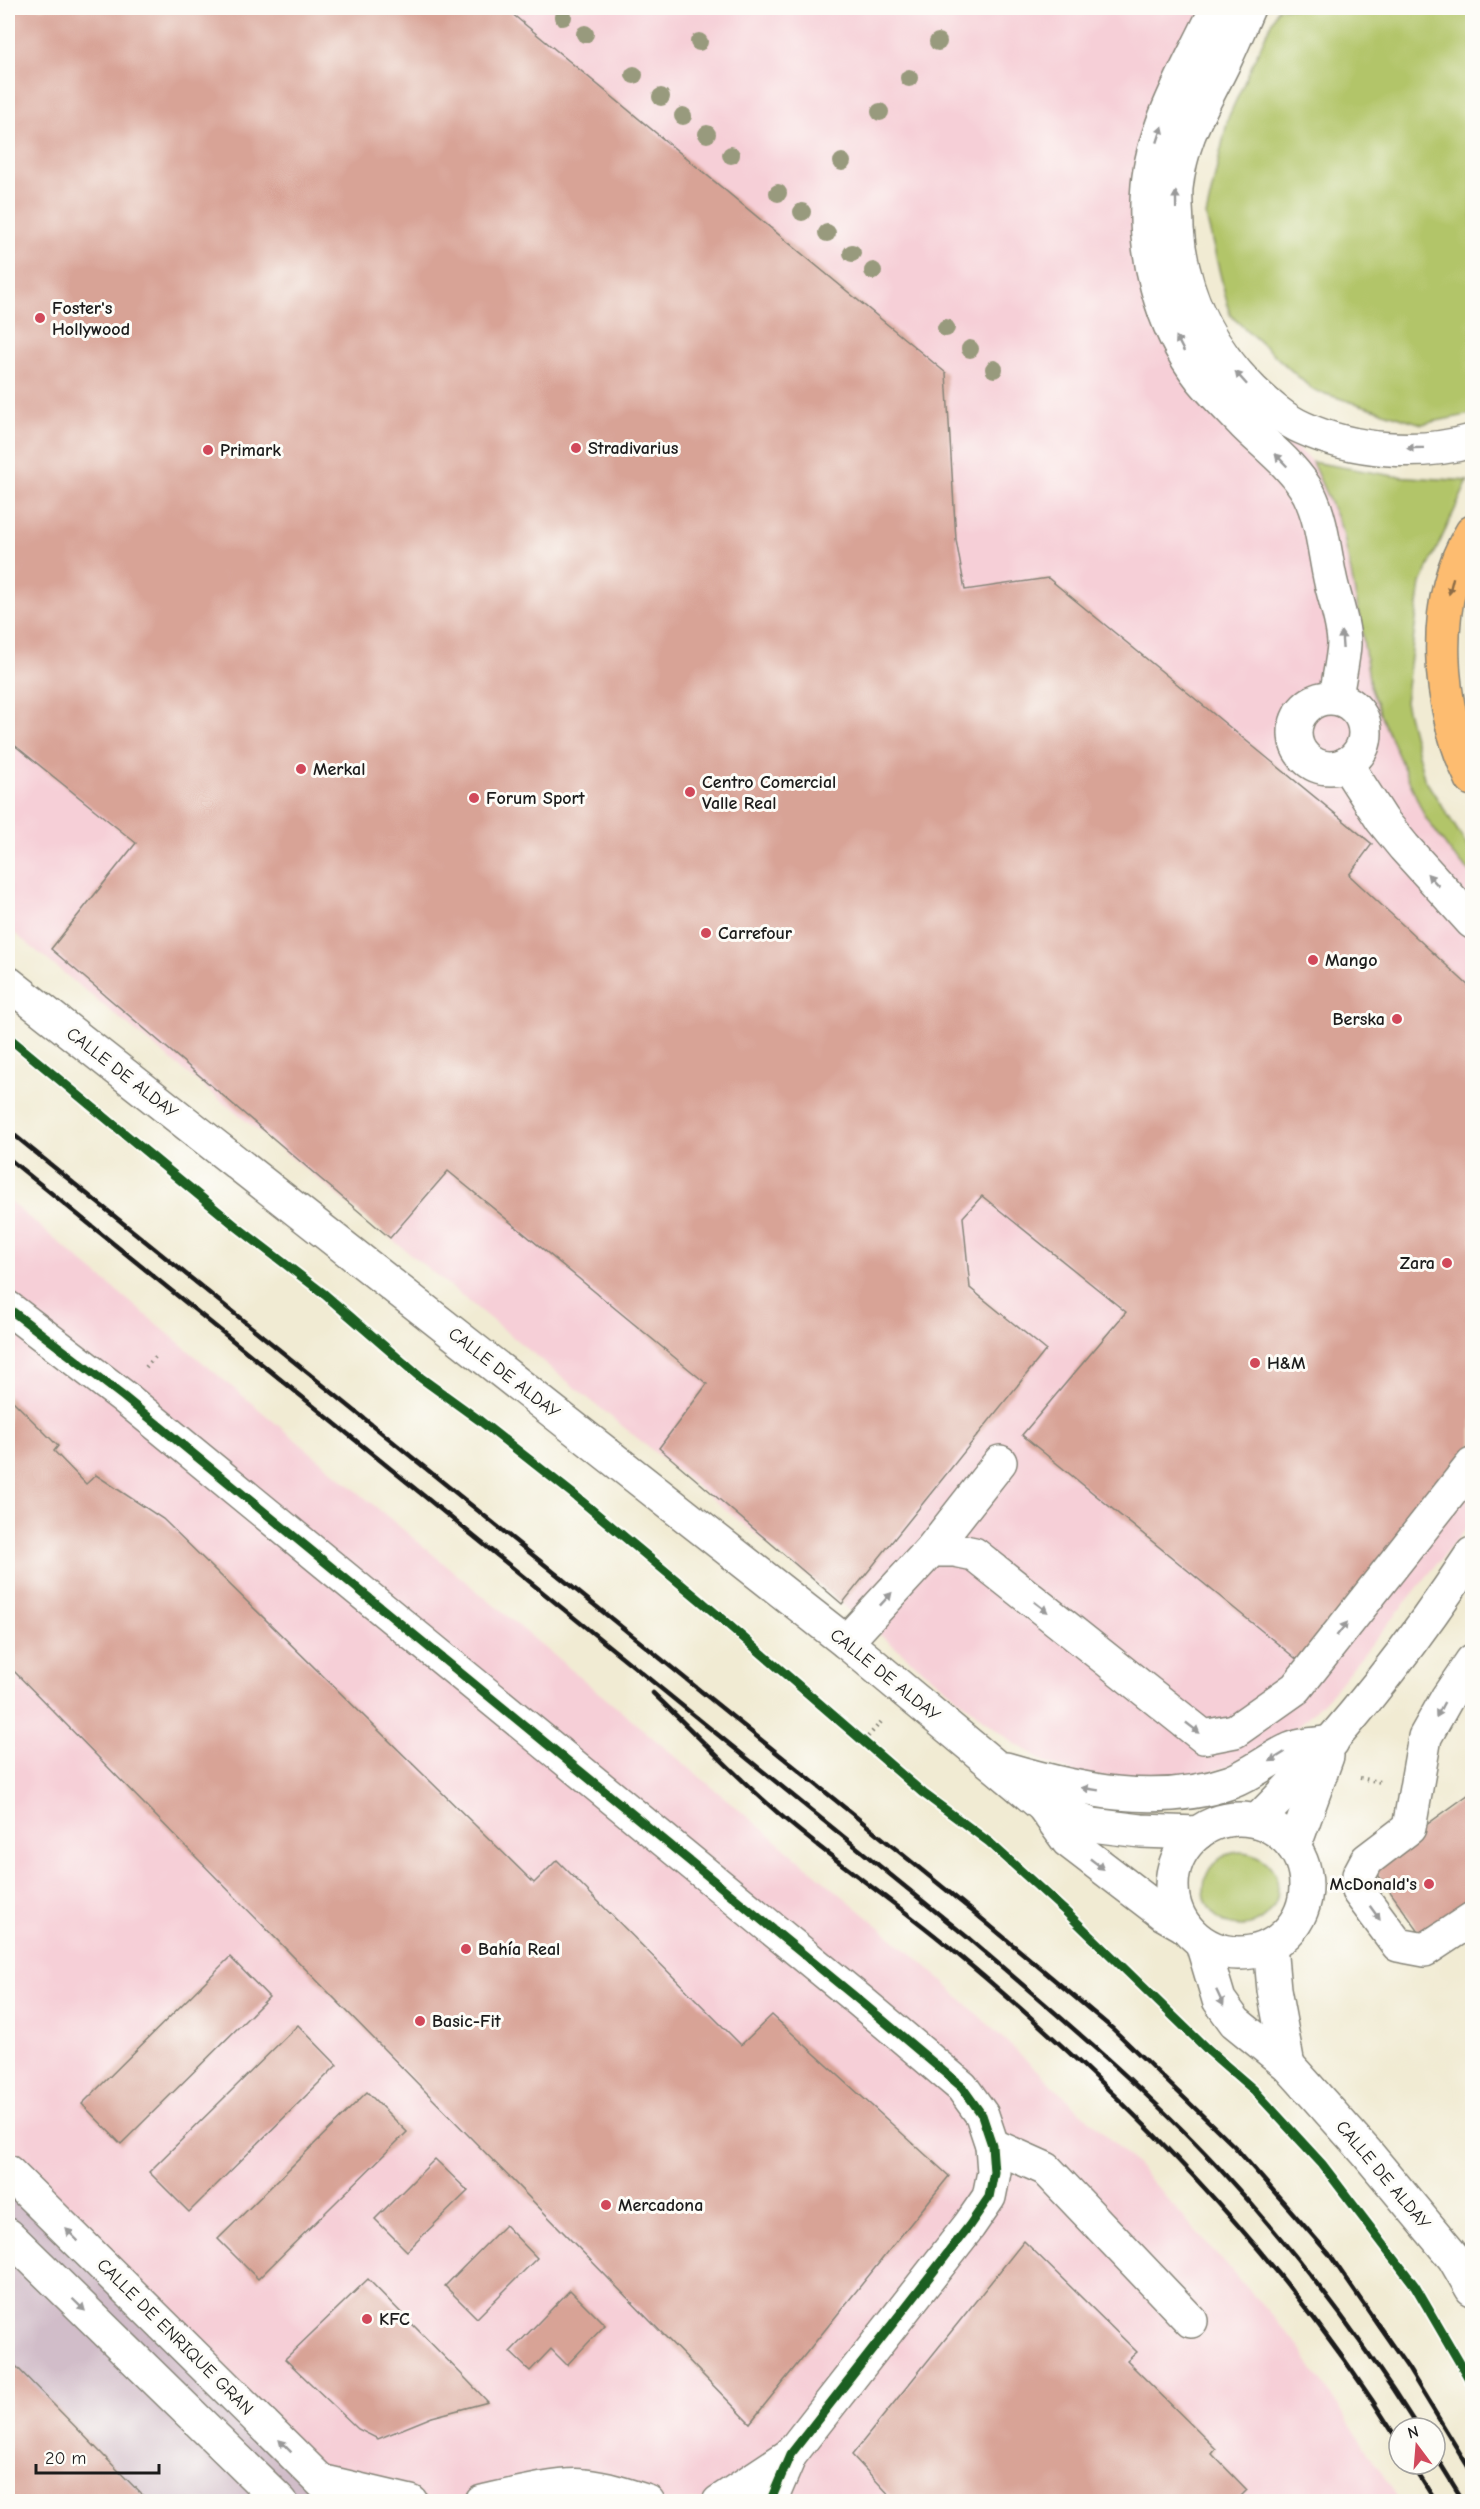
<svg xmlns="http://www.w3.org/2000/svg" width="1480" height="2509" font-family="'Comic Neue',sans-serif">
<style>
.built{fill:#f6cfd7}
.industrial{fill:#d1bdc9}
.green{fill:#b2c569;stroke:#677042;stroke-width:1.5}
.building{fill:#d8a396}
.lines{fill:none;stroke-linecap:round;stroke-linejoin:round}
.minor-casing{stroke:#868478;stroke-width:36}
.highway-casing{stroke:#868478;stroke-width:36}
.path{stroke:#868478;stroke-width:4;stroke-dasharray:1.5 4.5;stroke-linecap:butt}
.minor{stroke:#fff;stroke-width:33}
.highway{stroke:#fdbc70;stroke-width:33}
.rail{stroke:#1c1c1c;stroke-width:4.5}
.cycleway-casing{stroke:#fdfcf7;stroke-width:13}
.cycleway{stroke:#1b5e20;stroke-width:9}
.tree{fill:#989a7d}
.oneway{fill:#999}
.oneway2{fill:#8c6c46}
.poi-dot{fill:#d1495b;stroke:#fdfcf7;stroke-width:2}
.labels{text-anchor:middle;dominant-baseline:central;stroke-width:6;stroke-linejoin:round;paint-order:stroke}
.poi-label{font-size:18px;font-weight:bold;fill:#1c1c1c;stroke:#fdfcf7;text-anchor:start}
.street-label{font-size:18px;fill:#1c1c1c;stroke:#fdfcf7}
</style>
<rect width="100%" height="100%" fill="#fdfcf7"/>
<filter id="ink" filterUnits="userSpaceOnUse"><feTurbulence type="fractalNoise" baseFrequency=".0167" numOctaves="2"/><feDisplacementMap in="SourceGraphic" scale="12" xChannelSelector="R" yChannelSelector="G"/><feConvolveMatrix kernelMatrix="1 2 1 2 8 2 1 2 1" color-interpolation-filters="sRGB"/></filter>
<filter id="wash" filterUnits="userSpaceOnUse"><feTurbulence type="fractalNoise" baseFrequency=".008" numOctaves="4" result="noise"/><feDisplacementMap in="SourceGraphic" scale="24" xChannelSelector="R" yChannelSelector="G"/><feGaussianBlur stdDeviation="1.35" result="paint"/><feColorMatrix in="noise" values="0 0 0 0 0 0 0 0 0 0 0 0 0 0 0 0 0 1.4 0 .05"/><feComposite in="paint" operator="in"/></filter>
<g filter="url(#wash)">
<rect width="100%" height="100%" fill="#f1ebd3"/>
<g class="built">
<path d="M8,8h1224l-68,158 64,219 84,77 31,70 18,92 9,62 13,35 42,96 27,37 20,20v647l-137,168 -32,33 -36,28 -42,18 -58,14 -88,-7 -32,-12 -35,-21 -1004,-814z"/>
<path d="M8,1200l915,763 208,196 164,182 105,160h-1045l-347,-338z"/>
</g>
<path class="industrial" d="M8,2163l347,338h-347z"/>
<g class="green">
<path d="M1278,8h194v406l-50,10 -109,-34 -83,-75 -24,-99 22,-98z"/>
<path d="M1312,462l82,14 74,5 -47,102 -16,119 19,76 48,75v21l-20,-20 -27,-37 -42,-96 -13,-35 -9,-62 -18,-92z"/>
<circle cx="1241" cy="1889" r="37"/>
</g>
<g id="blocks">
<g class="building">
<path d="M8,8h497l441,365 10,167 9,50 83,-12 324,266 -23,31 123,114v459l-172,214 -278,-227 104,-123 -144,-116 -19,21 7,71 76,62 -204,254 -183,-156 48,-64 -259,-213 -58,67 -339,-289 85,-106 -128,-103z"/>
<path d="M8,1396l50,50 -4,5 32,33 10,-9 67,44 371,364 23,-23 184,185 31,-30 177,161 -199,247 -742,-758z"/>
<path d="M1472,1792v112l-48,35 -53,-74z"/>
<path d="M230,1957l39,40 -148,147 -39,-40z"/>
<path d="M298,2025l39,40 -148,147 -40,-40z"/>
<path d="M367,2092l40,40 -149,147 -40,-40z"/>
<path d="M435,2159l33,32 -61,60 -32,-32z"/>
<path d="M505,2225l32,33 -60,60 -32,-32z"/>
<path d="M1024,2241l113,111 -10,9 89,88 -4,5 35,36 -12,12h-339l-44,-47z"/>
<path d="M368,2279l99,101 21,22 -56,15 -54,22 -20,-10 -73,-70z"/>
<path d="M570,2290l35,35 -38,40 -16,-16 -21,22 -20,-19z"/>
<path d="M8,2358l141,144h-141z"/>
</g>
</g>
</g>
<g filter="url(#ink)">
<use href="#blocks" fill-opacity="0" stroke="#868478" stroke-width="1.5"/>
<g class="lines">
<g class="minor-casing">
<g id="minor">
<path d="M1217,8c-26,56 -63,114 -69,177 -6,65 12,141 53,193 13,16 29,31 43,46 22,22 50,42 65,70 13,26 15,56 21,84 4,20 14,45 14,66 -1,18 -6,37 -8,54"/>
<path d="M1248,8c-7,16 -14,33 -22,50 -22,47 -44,75 -50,130 -1,13 1,28 1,41 5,64 30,116 75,161 15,14 32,30 51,38 50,23 116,28 169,13"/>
<circle cx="1330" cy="733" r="35"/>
<path d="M1346,764l36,56 22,27 68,75"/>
<path d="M8,983l838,659 197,164 25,35 94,72 21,12"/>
<path d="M8,1308l116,89 735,603 103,87 20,28 10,30 2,27 -5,25 -20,29 -179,229 -20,47"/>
<path d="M931,1550l69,-88"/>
<path d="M846,1642l85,-92h24l19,4 230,183 31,-6 61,-43 176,-223"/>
<path d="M1472,1661l-25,37 -22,39 -16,91 -42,32 -8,15 -1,16 40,54 27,5 47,-31"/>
<path d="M1006,1769c72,21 151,39 225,13 21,-8 37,-22 56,-31 13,-7 32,-7 45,-9"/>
<path d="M1043,1806l49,19 49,6 57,2"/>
<circle cx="1239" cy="1886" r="67"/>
<path d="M1257,1821c81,-81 152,-171 215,-267"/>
<path d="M1294,1847l33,-91"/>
<path d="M1202,1943l17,57 16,22 53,43 78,87 88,106 18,31"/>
<path d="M1270,1946l4,44 14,75"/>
<path d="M992,2145l54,24 145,152"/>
<path d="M8,2172l334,330"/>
<path d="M8,2235l273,267"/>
<path d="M321,2481l90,21"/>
<path d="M482,2502c27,-6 77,-19 102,-16 22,2 43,9 64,16"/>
<path d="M719,2502l71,-47"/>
</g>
</g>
<g class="highway-casing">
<path id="highway" d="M1472,532c-43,70 -35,176 0,247"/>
</g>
<g class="path">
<path d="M146,1367l11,-12"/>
<path d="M864,1741l17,-19"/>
<path d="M1360,1778l20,4"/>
</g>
<use href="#minor" class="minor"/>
<use href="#highway" class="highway"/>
<g class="rail">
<path d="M8,1130l968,784 137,115 121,117 95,108 79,114 64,105"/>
<path d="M8,1158l959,779c86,74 174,147 252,231 74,80 141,168 199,260"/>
<path d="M653,1693c44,42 86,87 132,126 53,45 110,83 164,128 171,143 332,304 450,495"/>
<path d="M1435,2455l29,47"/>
<path d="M1412,2464l24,38"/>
</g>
<g class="cycleway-casing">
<g id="cycleway">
<path d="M8,1037l229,190 86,66 98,85 58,42 94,74 128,107 222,192 66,49 76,69 144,140 45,39 68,74 93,122 57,98"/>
<path d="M8,1308l116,89 735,603 103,87 20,28 10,30 2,27 -5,25 -20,29 -179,229 -20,47"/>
</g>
</g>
<use href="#cycleway" class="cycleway"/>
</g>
<g class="tree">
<circle cx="563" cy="17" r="9"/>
<circle cx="585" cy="34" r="9"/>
<circle cx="699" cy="42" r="9"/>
<circle cx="938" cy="42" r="9"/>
<circle cx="634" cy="75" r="9"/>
<circle cx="909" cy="78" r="9"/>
<circle cx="661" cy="97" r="9"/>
<circle cx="880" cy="112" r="9"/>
<circle cx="683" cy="116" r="9"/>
<circle cx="707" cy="134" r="9"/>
<circle cx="731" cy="155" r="9"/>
<circle cx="842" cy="162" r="9"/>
<circle cx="778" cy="193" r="9"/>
<circle cx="802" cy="212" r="9"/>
<circle cx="827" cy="233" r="9"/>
<circle cx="852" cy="253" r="9"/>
<circle cx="873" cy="271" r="9"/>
<circle cx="946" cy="328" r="9"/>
<circle cx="970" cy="349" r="9"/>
<circle cx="994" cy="369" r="9"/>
</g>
<defs><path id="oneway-solid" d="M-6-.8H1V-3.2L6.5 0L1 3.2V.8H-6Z" transform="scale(1.5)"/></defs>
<g class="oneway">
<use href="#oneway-solid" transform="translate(1160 134) rotate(-72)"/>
<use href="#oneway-solid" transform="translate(1176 200) rotate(-91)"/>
<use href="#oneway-solid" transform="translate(1180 344) rotate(-117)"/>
<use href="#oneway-solid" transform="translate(1241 378) rotate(-132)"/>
<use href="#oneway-solid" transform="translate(1415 448) rotate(179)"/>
<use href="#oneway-solid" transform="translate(1281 460) rotate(-134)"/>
<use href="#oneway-solid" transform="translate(1342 640) rotate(-94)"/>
<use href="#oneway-solid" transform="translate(1433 880) rotate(-133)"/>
<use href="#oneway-solid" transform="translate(886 1599) rotate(-47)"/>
<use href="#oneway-solid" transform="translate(1041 1607) rotate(38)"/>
<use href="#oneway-solid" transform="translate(1342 1629) rotate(-52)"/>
<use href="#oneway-solid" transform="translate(1440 1710) rotate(118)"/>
<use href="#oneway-solid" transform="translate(1193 1728) rotate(38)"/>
<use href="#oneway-solid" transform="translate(1277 1757) rotate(148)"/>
<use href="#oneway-solid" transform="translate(1090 1789) rotate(-171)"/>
<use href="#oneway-solid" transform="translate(1097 1864) rotate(38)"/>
<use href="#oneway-solid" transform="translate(1375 1913) rotate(54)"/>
<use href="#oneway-solid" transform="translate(1220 1998) rotate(65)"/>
<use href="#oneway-solid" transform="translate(72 2235) rotate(-135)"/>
<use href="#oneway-solid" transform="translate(79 2305) rotate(44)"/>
<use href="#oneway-solid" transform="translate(285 2446) rotate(-135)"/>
</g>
<use class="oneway2" href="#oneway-solid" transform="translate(1451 586) rotate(104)"/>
</g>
<g class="poi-dot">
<circle cx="40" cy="318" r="6"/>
<circle cx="576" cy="448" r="6"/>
<circle cx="208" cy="450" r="6"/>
<circle cx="301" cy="769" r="6"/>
<circle cx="690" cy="792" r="6"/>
<circle cx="474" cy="798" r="6"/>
<circle cx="706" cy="933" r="6"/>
<circle cx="1313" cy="960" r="6"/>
<circle cx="1397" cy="1019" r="6"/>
<circle cx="1447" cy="1263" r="6"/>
<circle cx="1255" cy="1363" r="6"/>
<circle cx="1429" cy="1884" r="6"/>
<circle cx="466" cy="1949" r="6"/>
<circle cx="420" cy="2021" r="6"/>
<circle cx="606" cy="2205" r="6"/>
<circle cx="367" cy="2319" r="6"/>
</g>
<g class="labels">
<g class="poi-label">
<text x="52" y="308">Foster's<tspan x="52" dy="21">Hollywood</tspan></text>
<text x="588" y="448">Stradivarius</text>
<text x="220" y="450">Primark</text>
<text x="313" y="769">Merkal</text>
<text x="702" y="782">Centro Comercial<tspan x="702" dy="21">Valle Real</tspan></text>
<text x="486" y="798">Forum Sport</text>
<text x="718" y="933">Carrefour</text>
<text x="1325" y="960">Mango</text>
<text x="1385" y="1019" text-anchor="end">Berska</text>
<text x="1435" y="1263" text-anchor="end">Zara</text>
<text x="1267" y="1363">H&amp;M</text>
<text x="1417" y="1884" text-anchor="end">McDonald's</text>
<text x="478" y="1949">Bahía Real</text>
<text x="432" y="2021">Basic-Fit</text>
<text x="618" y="2205">Mercadona</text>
<text x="379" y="2319">KFC</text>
</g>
<g class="street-label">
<text transform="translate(122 1073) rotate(38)">CALLE DE ALDAY</text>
<text transform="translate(504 1373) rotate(38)">CALLE DE ALDAY</text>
<text transform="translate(885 1675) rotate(39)">CALLE DE ALDAY</text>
<text transform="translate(1383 2175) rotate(50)">CALLE DE ALDAY</text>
<text transform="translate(175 2337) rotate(45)">CALLE DE ENRIQUE GRAN</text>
</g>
</g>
<rect width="1480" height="2509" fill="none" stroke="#fdfcf7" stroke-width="30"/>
<g transform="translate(1417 2446) rotate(344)"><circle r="28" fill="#fdfcf7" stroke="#a3a29f" stroke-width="1.5"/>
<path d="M0-4.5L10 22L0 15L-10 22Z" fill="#d1495b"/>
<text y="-9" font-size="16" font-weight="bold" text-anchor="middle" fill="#1c1c1c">N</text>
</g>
<path d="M36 2464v9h123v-9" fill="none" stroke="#1c1c1c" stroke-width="3"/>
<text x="45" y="2464" font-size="18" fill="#1c1c1c" stroke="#fdfcf7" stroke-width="4.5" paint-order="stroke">20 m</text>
</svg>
